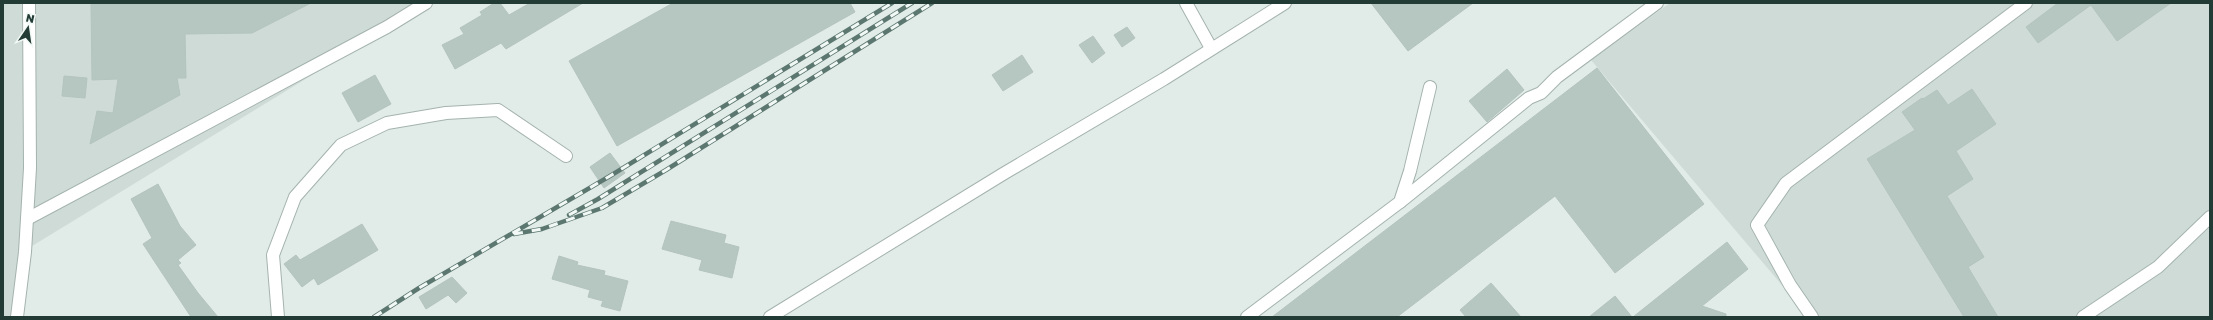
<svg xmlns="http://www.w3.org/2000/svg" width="2213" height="320" font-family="'Golos Text',sans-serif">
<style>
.built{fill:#cfdbd6}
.building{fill:#b6c6c0;stroke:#b4c4be}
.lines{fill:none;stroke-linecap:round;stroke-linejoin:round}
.minor-casing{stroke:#a4b3ae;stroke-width:14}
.minor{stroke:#fff;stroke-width:12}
.rail-casing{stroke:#5c7770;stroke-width:4.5}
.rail{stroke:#f1f8f5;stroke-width:3;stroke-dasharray:9;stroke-linecap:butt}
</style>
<rect width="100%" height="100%" fill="#e1ebe7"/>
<g class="built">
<path d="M3,3h427l-411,251 -6,63h-10z"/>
<path d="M1670,3h540v314h-401l-218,-257z"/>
</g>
<g class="building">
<path d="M91,3h220l-59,30 -67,1 1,44h-9l3,17 -90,49 7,-33 16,2 5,-34 -26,1z"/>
<path d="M494,3h6l9,12 21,-12h53l-77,46 -5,-6 -46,26 -13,-24 22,-11 -4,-6 22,-13 -2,-3z"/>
<path d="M673,3h177l5,9 -238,134 -48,-85z"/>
<path d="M1371,3h102l-65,48z"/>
<path d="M2058,3h113l-54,38 -26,-36 -53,38 -12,-16z"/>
<path d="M1127,27l8,11 -13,9 -8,-12z"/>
<path d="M1093,36l12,17 -13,10 -13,-18z"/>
<path d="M1022,55l11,17 -30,19 -11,-16z"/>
<path d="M1597,68l107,136 -89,69 -60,-77 -158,121h-125z"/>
<path d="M1507,69l17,21 -37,32 -18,-21z"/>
<path d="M375,75l16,29 -33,18 -16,-29z"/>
<path d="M64,76l23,2 -2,20 -23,-2z"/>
<path d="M1972,89l24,35 -40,27 17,28 -26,17 37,61 -16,10 30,50h-34l-97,-158 48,-29 -13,-18 20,-14 1,1 14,-9 11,15z"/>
<path d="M610,153l15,20 -21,15 -14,-21z"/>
<path d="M158,184l22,42 16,19 -18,15 3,3 -3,2 20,28 20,24h-27l-48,-73 9,-6 -21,-39z"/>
<path d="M671,221l55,14 -2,8 15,4 -7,31 -33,-8 3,-10 -40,-11z"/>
<path d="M362,224l16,26 -60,35 -4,-7 -12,9 -18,-23 12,-9 4,5z"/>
<path d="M1727,242l21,27 -46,37 24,8v3h-93z"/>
<path d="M559,256l19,6 -1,3 28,6 -1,4 24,6 -8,30 -19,-5 2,-5 -15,-4 2,-7 -38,-11z"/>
<path d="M452,277l15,16 -11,10 -8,-8 -22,14 -7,-12z"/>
<path d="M1491,283l30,34h-55l-6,-7z"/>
<path d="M1615,296l17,21h-43z"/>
</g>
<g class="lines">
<g class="minor-casing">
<g id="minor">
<path d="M1186,3l25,45"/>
<path d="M1400,202l129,-104 12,-5 16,-16 100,-74"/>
<path d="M27,219l360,-192 39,-24"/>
<path d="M17,317l8,-65 5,-84 -1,-165"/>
<path d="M278,317l-5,-62 22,-58 46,-52 46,-22 59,-10 52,-3 68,46"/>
<path d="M770,317l233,-143 161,-95 121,-76"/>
<path d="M1247,317l153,-115 10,-31 20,-84"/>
<path d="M1812,317l-22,-32 -33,-60 29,-42 240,-180"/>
<path d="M2083,317l75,-50 52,-50"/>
</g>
</g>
<use href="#minor" class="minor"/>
<g class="rail-casing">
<g id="rail">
<path d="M569,215l29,-16 314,-196"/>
<path d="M514,234l28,-5 60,-21 64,-38 266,-167"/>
<path d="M374,317l45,-29 191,-112 282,-173"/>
</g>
</g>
<use href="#rail" class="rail"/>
</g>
<rect width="2213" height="320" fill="none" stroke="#223b35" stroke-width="8"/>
<g transform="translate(28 28) rotate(13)" stroke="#f1f8f5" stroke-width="3" paint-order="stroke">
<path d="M0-3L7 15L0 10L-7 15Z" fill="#223b35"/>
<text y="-6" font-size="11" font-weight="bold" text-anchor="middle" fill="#223b35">N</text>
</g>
</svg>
